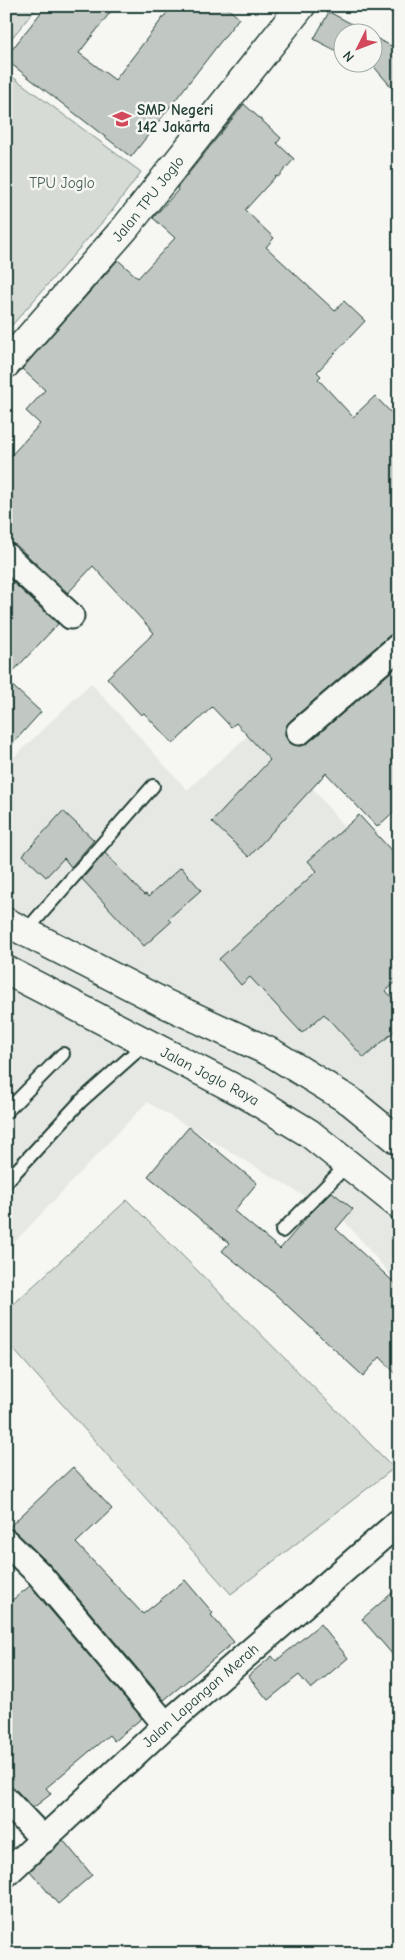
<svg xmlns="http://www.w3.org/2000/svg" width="405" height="1960" font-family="'Comic Neue',sans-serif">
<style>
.built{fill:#e6e8e4}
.green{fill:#d6dbd6;stroke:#7a8c85}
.building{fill:#c1c8c3;stroke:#1f3d34}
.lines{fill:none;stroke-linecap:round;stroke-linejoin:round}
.service-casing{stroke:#1f3d34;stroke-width:16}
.minor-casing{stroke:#1f3d34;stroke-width:29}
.tertiary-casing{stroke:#1f3d34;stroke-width:31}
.secondary-casing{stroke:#1f3d34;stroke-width:31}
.service{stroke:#f6f6f2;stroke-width:12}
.minor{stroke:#f6f6f2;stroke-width:25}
.tertiary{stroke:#f6f6f2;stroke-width:28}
.secondary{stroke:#f6f6f2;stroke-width:28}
.labels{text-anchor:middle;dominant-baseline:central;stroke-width:5;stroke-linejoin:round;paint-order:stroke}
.poi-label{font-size:15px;font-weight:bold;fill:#1f3d34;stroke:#f6f6f2;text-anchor:start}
.park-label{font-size:15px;fill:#445d54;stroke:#f6f6f2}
.street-label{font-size:15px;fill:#1f3d34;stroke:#f6f6f2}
</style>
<rect width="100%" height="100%" fill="#f6f6f2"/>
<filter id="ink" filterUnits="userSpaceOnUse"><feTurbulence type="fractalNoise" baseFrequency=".02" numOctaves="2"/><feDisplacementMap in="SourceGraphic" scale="10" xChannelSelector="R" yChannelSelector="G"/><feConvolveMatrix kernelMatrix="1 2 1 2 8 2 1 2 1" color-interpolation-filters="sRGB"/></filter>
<g filter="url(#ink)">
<path class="built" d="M91,683l96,107 74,-66 116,144 22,-20v437l-56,-66 -196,-117 -141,149v-486z"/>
<g class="green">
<path d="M6,6h32l-32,39z"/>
<path d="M6,72l135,100 -29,39 -106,121z"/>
<path d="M127,1200l267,268 -163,126 -225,-253v-30z"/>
</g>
<g class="building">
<path d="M46,6h69l-36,47 36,27 57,-74h53l14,12 -108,139 -125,-97v-3z"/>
<path d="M329,12l38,20h-25v22l-28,-15z"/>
<path d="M372,36l27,14v46l-29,-34h2z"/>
<path d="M244,104l37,34 -4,5 17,16 -16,18 -2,-1 -31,34 29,28 -8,9 69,64 9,-10 21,20 -48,51 4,4 -3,3 35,38 22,-21 24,25v211l-9,3 -100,86 -4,6 -1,7 3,7 6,4 7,1 7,-3 91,-78v142l-22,20 -51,-54 -77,84 -37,-35 58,-62 -34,-37 -5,4 -19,-20 -39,37 -29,-31 -3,2 -34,-37 47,-45 -61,-67 -25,27 -52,-48 -10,-3v-81l34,-37 -14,-13 19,-21 -23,-21 96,-109 20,18 37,-40 -22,-20 25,-28 -1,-2z"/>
<path d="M6,576l52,48 -52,55z"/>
<path d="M6,680l35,32 -35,39z"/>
<path d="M63,811l31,29 -23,27 -7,-9 -18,19 -23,-22z"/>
<path d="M359,815l40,44v120l-13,12 13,14v22l-35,31 -40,-44 -22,19 -52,-56 -9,8 -22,-26 98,-88 -9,-10z"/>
<path d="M105,853l39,42 2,-1 2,3 33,-30 20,23 -33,29 3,3 -27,24 -62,-67z"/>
<path d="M189,1127l68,56 -23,28 46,38 28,-33 24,-24 21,17 -17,20 63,58v90l-19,-20 -17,19 -88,-82 -53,-43 7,-8 -81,-67z"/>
<path d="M73,1467l39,42 -36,34 67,71 42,-34 28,33 -2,2 23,27 -70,58 -114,-135 -34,-33 -8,-4z"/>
<path d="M30,1586l112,132 -28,23 -5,-6 -63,53 5,6 -18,14 -17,-18 -10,-4v-181z"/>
<path d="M399,1587v75l-37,-43z"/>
<path d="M320,1624l28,34 -37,31 -12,-14 -31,25 -20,-24 24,-20 4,5z"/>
<path d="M63,1840l29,35 -34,29 -28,-33z"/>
</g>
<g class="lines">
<g class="service-casing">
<g id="service">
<path d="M25,932l128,-146"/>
<path d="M6,1112l57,-58"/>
<path d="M6,1182l75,-81 65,-58"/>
<path d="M282,1231l66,-67"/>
</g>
</g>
<g class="minor-casing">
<g id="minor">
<path d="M6,556l65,60"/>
<path d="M299,732l100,-86"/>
<path d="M6,1542l33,32 127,151"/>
<path d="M6,1800l38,40"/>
<path id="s1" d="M6,1874l160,-149 233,-203"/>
</g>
</g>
<g class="tertiary-casing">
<g id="tertiary">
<path id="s2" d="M6,364l120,-137 175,-221"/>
</g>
</g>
<g class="secondary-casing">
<g id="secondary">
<path d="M6,922l160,82 106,49 78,48 49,40"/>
<path id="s3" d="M6,970l239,124 64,39 90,72"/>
</g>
</g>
<use href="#service" class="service"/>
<use href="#minor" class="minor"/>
<use href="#tertiary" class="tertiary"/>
<use href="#secondary" class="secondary"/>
</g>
</g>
<defs>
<g id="school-bare" transform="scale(1.5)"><path d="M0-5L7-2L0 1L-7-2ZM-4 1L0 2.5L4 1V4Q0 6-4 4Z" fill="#d1495b" stroke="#f6f6f2" stroke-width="2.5" paint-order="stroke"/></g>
</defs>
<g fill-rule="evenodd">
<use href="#school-bare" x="122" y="119"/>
</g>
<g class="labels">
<g class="poi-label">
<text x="137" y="110">SMP Negeri<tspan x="137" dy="17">142 Jakarta</tspan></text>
</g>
<g class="park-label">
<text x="62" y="183">TPU Joglo</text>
</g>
<g class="street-label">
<text stroke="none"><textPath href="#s2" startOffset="218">Jalan TPU Joglo</textPath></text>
<text stroke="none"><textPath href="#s3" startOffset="230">Jalan Joglo Raya</textPath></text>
<text stroke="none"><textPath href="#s1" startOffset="264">Jalan Lapangan Merah</textPath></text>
</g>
</g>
<rect width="405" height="1960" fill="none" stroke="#f6f6f2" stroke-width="25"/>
<rect x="12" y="12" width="380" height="1935" fill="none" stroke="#1f3d34" stroke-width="2" filter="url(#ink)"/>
<g transform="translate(358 48) rotate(228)"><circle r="24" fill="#f6f6f2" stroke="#a0aca6"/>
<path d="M0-4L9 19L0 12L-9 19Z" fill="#d1495b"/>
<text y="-8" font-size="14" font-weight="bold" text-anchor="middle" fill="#1f3d34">N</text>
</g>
</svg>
